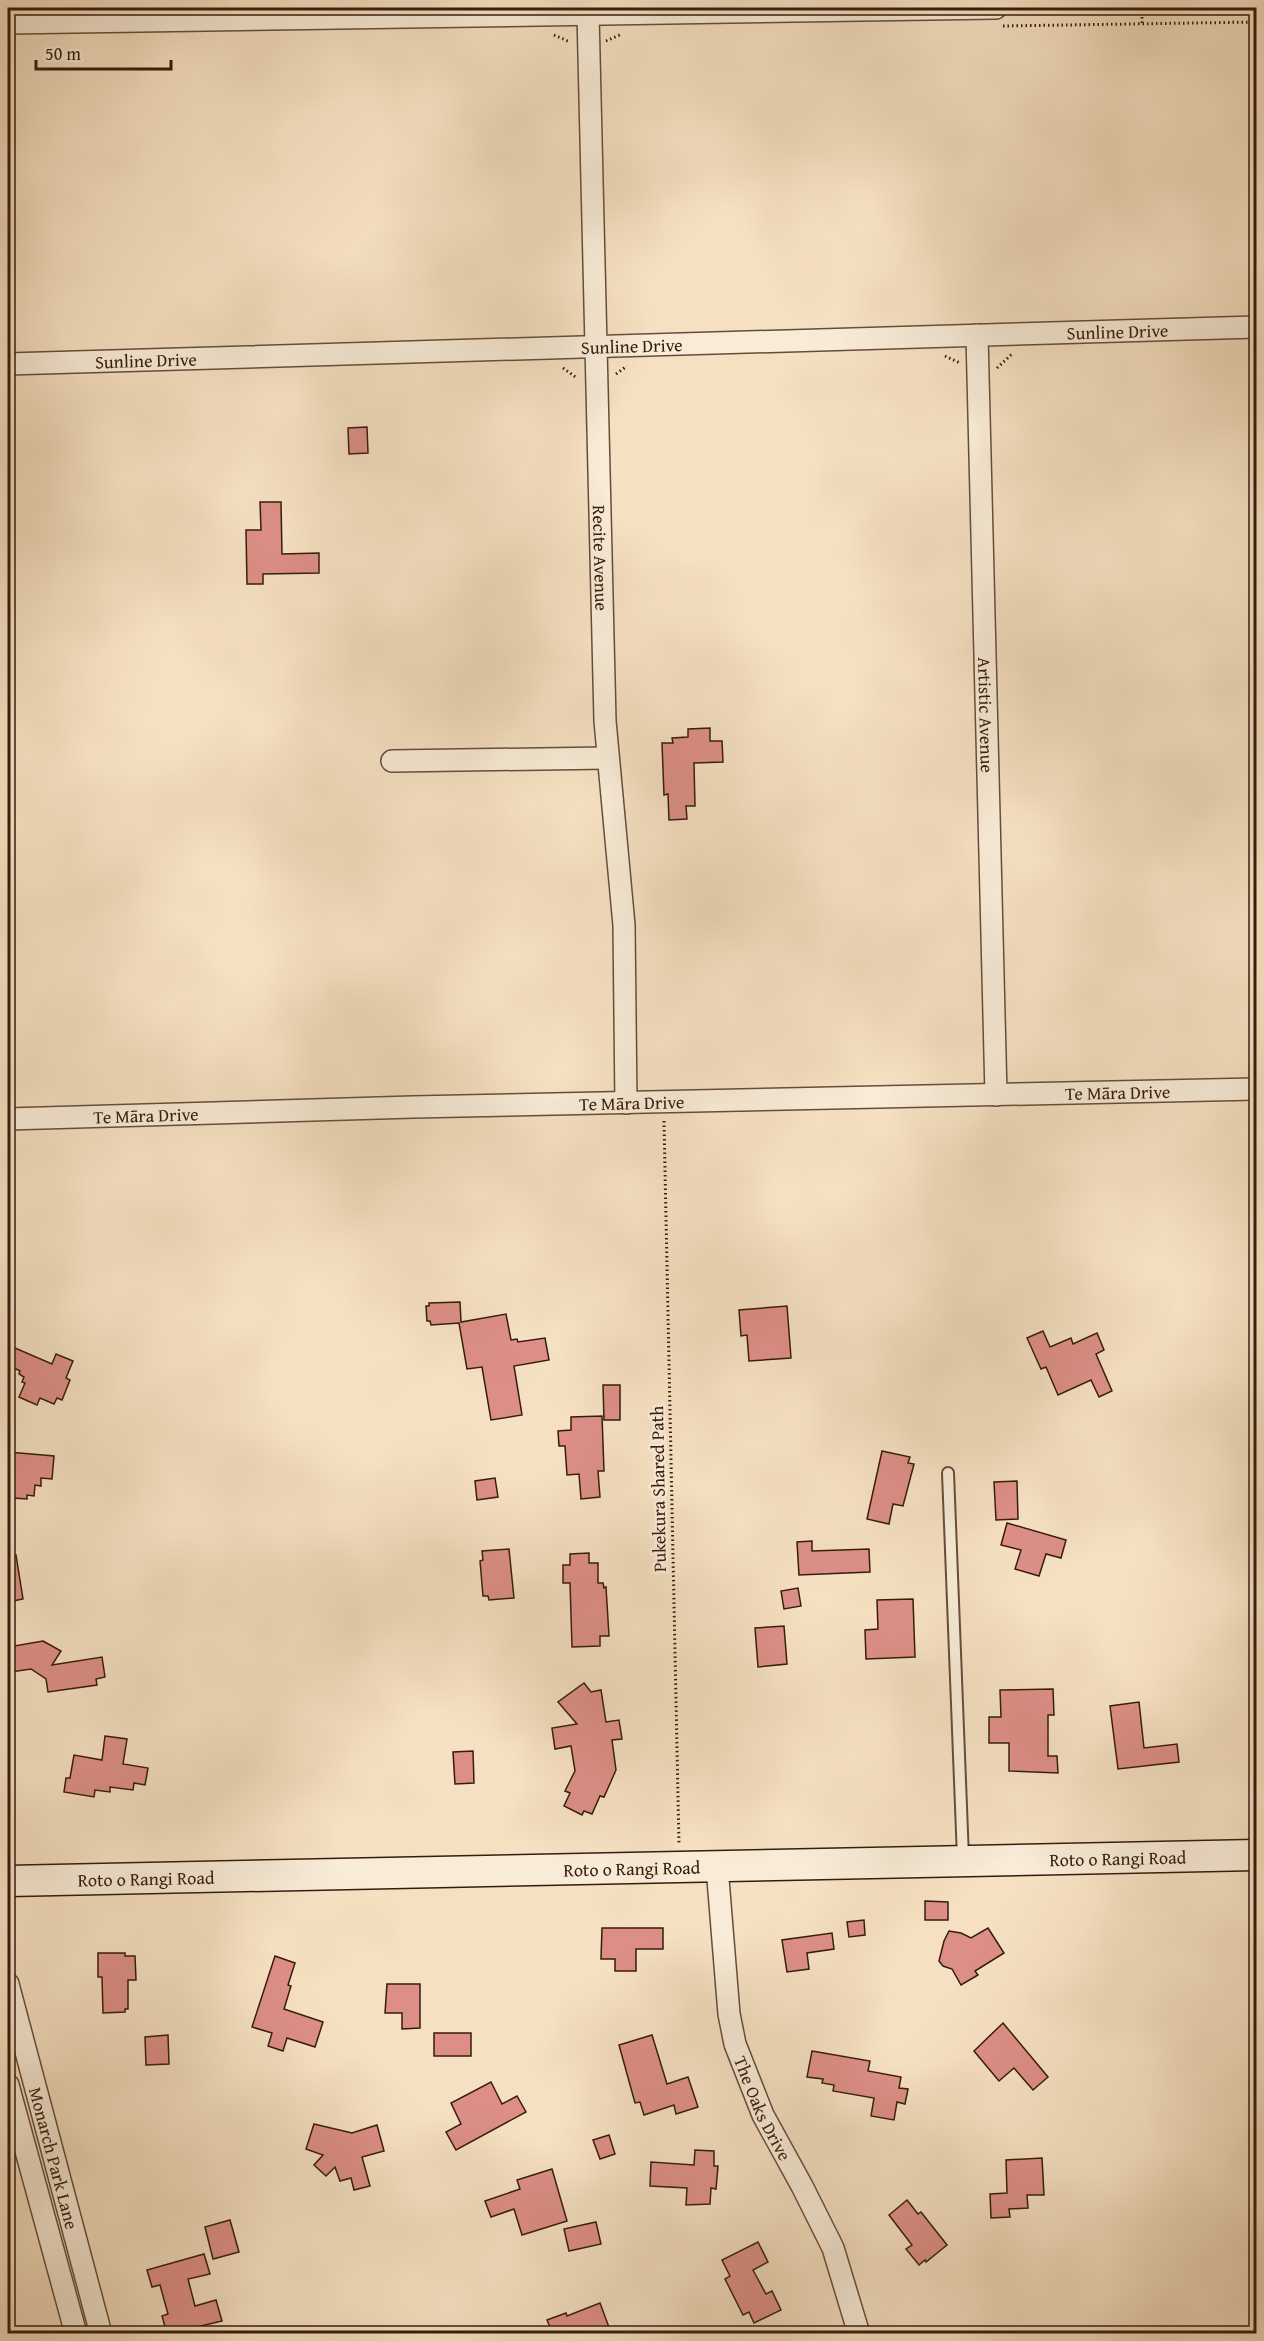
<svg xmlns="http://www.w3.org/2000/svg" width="1264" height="2341" font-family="'Gentium Book Plus',serif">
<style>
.building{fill:#dd8f87;stroke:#361c0d;stroke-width:1.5}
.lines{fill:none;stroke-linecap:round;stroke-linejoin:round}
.lane-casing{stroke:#664d3a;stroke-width:14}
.street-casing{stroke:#664d3a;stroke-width:24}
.secondary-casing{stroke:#361c0d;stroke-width:33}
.path{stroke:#361c0d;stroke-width:3;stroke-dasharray:1.5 3;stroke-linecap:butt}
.lane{stroke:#f8ebd7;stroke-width:10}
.street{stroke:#f8ebd7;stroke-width:21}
.secondary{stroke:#f8ebd7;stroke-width:30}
.labels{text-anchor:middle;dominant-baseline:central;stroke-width:5;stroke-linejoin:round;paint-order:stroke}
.street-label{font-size:18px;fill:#361c0d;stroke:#f8ebd7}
</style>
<rect width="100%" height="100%" fill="#f5e0c1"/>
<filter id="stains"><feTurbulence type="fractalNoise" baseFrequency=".00333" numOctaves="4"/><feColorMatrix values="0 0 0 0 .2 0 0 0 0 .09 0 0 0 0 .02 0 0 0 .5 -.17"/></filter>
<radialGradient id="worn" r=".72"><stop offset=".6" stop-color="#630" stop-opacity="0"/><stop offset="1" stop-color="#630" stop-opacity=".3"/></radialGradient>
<g class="building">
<path d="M367,427l1,26 -19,1 -1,-26z"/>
<path d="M260,502h21l1,52 37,-1v20l-56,1v10h-16l-1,-54h15z"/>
<path d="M710,728v13h12l1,21 -29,1 1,43h-9l1,13 -18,1 -1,-26 -4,1 -2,-52h11l-1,-5 16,-1v-8z"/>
<path d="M460,1302l1,20 45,-8 5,26 6,-1 1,3 27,-4 4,22 -35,6 8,49 -31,5 -9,-53 -15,2 -8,-46 -28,2 -1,-4h-3l-1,-15h3v-3z"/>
<path d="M787,1306l4,52 -42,3 -2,-26 -6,1 -2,-26z"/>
<path d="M1043,1331l7,16 21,-9 2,6 24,-11 7,17 -8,4 16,37 -13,6 -8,-17 -33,15 -12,-28 -5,2 -14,-31z"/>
<path d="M8,1345l44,19 4,-10 17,7 -7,17 4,2 -8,20 -5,-2 -3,6 -14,-6 -3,7 -18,-8 6,-14 -3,-1 2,-5 -5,-3 1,-3 -12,-6z"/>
<path d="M603,1385h17v35h-16z"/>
<path d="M602,1416l2,55h-6l2,26 -19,2 -2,-25 -12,1 -2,-29h-6l-1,-15 13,-1v-13z"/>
<path d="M882,1451l28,6 -2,6 6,1 -11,42 -10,-2 -4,20 -22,-5z"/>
<path d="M8,1452l46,4 -2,23 -11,-1v8l-6,-1 -1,11 -7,-1v4l-14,-1v-4l-5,-1z"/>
<path d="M495,1478l3,19 -21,3 -2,-19z"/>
<path d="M1017,1481l1,38 -22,1 -2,-38z"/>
<path d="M1007,1523l59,17 -5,18 -15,-4 -7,22 -24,-7 6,-19 -20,-5z"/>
<path d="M812,1541v10l57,-2 1,23 -71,3 -2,-33z"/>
<path d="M509,1549l5,49 -25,2 -1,-4h-5l-3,-35 3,-1 -1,-9z"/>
<path d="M589,1553v10h9v20h5l1,5 2,-1 3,49h-9v10l-28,1 -2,-64h-7v-18h7v-11z"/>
<path d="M16,1555l7,44 -15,3v-46z"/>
<path d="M798,1588l3,18 -17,3 -3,-18z"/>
<path d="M913,1599l2,58 -49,2 -1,-29 13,-1 -1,-29z"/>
<path d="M784,1626l3,38 -29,3 -3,-39z"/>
<path d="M43,1641l18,10 -9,14 50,-8 3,20 -9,2 1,6 -49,7 -2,-13 -15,-10 -20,3 -3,-25z"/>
<path d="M584,1683l7,9 10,-2 5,32 13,-2 3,19 -10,1 4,30 -12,27 -4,-1 -8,18 -8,-3 -2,4 -18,-9 6,-13 -5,-2 10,-20 -4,-25 -16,3 -3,-21 25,-4 -19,-22z"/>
<path d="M1053,1689l1,26h-6v41h9l1,17 -49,-2v-28h-20v-26h12l-1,-27z"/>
<path d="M1139,1702l5,46 33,-4 2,18 -61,7 -8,-63z"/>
<path d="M105,1736l22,3 -4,25 25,4 -3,17 -11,-2 -1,7 -23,-3v5l-15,-2 -1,7 -30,-5 2,-14h4l4,-23 28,5z"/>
<path d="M473,1751l1,32 -19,1 -2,-32z"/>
<path d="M925,1901l23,1v18h-23z"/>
<path d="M864,1920l1,15 -16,2 -2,-15z"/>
<path d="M602,1928h61v21h-27v22h-21v-12h-14z"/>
<path d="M988,1928l16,25 -29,18 3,4 -17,10 -9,-16 -9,-3 -4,-5 5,-20 5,-10 12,2 10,5z"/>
<path d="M832,1933l2,16 -27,4 2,16 -22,3 -5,-32z"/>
<path d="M98,1953h27v3h10l1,24h-8v29h-3v3l-22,1 -1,-36h-4z"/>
<path d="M275,1956l20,7 -7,22 3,1 -7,23 39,13 -8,25 -28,-9 -4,13 -15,-5 4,-13 -20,-6z"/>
<path d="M387,1984h33v44l-18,1v-16h-17z"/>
<path d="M1003,2023l45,54 -15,13 -19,-22 -15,13 -25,-30z"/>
<rect x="434" y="2033" width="37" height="23"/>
<path d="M168,2035l1,29 -23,1 -1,-28z"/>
<path d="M652,2035l15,49 21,-7 10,30 -22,7 -2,-9 -30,10 -4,-13 -5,1 -16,-58z"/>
<path d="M812,2051l58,10 -2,10 33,6 -2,11 9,1 -3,15 -8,-2 -3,18 -23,-4 3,-18 -41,-7 1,-6 -12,-2 1,-4 -16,-2z"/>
<path d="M491,2082l11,22 15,-8 9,16 -70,38 -10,-18 15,-8 -10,-21z"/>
<path d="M314,2124l38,9 25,-8 7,26 -22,6 8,29 -16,4 -3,-12 -11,3 -5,-14 -9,9 -12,-11 9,-10 -17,-6z"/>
<path d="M609,2135l6,19 -15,5 -7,-19z"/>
<path d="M695,2150l19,1v15h4l-2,23 -5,-1 -1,16 -24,1 1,-17 -37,-2 1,-24 43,3z"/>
<path d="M1042,2158l2,37h-17l1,13 -19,1 1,8 -19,1 -1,-24 17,-1 -1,-33z"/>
<path d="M552,2169l15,52 -45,14 -8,-26 -23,8 -6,-16 35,-12 -3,-9z"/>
<path d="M907,2200l11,14 3,-2 26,33 -21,17 -1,-2 -6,5 -13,-16 6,-4 -23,-30z"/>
<path d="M230,2220l9,32 -26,7 -8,-32z"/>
<path d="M596,2222l5,22 -32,7 -5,-22z"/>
<path d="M758,2242l10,20 -15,8 13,24 6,-3 9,19 -27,13 -5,-11 -6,3 -18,-36 5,-3 -8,-16z"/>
<path d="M204,2254l6,20 -22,5 7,27 21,-6 6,21 -55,13 -5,-18 6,-2 -8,-29 -8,2 -5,-17z"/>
<path d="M600,2303l10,27 -10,4h-47l-6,-14 19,-7 1,3z"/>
</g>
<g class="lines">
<g class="lane-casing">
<path id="lane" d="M948,1473l15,385"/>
</g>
<g class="street-casing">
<g id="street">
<path id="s1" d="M588,14l17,707 19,204 2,178"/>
<path d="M8,23l988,-15"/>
<path id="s2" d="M977,335l19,760"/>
<path id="s3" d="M8,364l1248,-37"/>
<path d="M392,761l215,-3"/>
<path id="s4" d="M8,1119l405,-12 843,-18"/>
<path id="s5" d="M717,1867l12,147 6,30 28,71 39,71 31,62 26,86"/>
<path id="s6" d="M8,1984l93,350"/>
<path d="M8,2085l68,249"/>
</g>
</g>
<g class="secondary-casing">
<g id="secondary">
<path id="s7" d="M8,1881l1248,-26"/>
</g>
</g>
<g class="path">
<path d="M1142,8v16"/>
<path d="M1003,26l253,-4"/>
<path d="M554,35l16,7"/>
<path d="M606,41l16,-7"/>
<path d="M945,356l15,7"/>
<path d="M563,368l14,10"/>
<path d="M997,368l15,-14"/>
<path d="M616,374l11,-8"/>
<path d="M664,1121l15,724"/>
</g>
<use href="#lane" class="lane"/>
<use href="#street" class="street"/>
<use href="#secondary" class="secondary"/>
</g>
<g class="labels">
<g class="street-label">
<text stroke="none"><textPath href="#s3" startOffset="1110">Sunline Drive</textPath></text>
<text stroke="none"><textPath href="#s3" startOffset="624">Sunline Drive</textPath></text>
<text stroke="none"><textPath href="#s3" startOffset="138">Sunline Drive</textPath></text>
<text stroke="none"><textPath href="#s1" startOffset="544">Recite Avenue</textPath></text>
<text stroke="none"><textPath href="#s2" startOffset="380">Artistic Avenue</textPath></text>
<text stroke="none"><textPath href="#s4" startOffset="1110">Te Māra Drive</textPath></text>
<text stroke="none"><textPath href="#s4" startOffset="624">Te Māra Drive</textPath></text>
<text stroke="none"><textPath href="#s4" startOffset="138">Te Māra Drive</textPath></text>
<text transform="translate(658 1489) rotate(-91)">Pukekura Shared Path</text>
<text stroke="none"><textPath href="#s7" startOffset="1110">Roto o Rangi Road</textPath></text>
<text stroke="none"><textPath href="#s7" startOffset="624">Roto o Rangi Road</textPath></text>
<text stroke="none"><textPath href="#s7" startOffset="138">Roto o Rangi Road</textPath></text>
<text stroke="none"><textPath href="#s5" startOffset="248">The Oaks Drive</textPath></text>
<text stroke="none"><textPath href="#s6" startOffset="180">Monarch Park Lane</textPath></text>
</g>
</g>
<rect width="1264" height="2341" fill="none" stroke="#f5e0c1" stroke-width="30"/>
<rect x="9" y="9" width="1246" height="2323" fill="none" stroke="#361c0d" stroke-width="3"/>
<rect x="15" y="15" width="1234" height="2311" fill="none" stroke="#361c0d" stroke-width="1.5"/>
<path d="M36 60v9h135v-9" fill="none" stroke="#361c0d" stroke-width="3"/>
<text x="45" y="60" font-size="18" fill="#361c0d" stroke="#f8ebd7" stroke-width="4.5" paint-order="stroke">50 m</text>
<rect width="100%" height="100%" filter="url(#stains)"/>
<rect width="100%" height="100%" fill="url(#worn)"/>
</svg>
